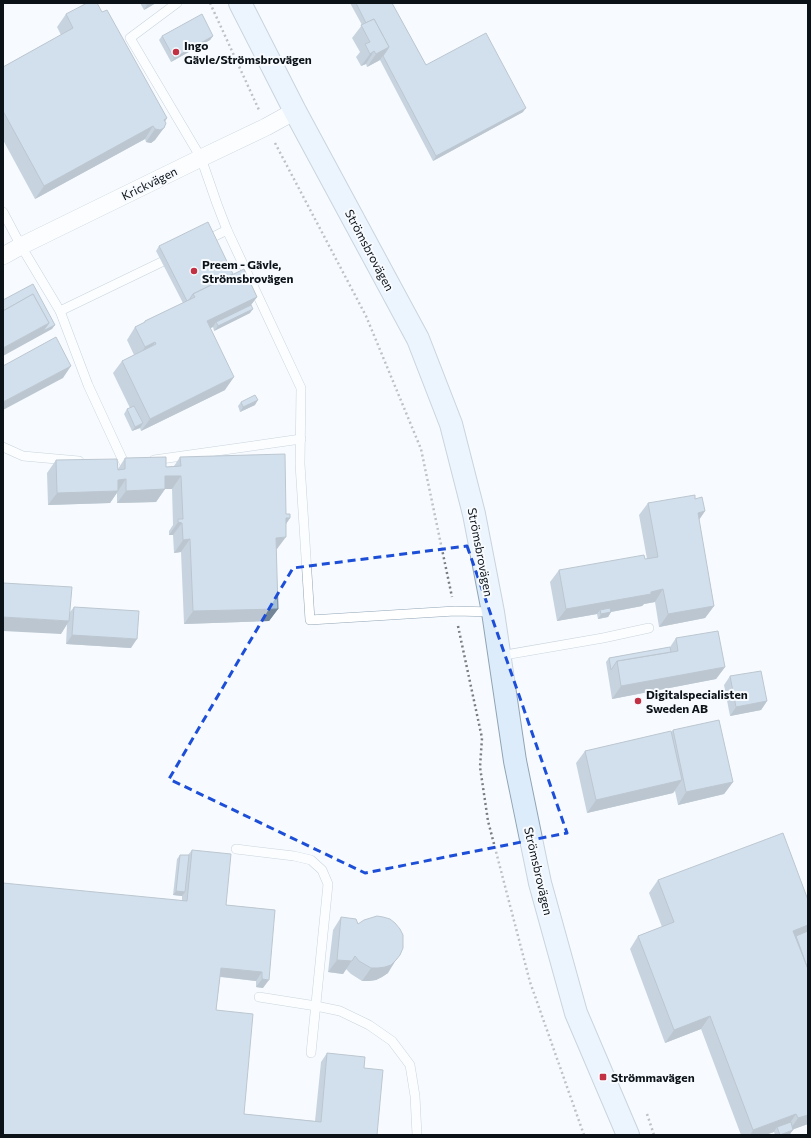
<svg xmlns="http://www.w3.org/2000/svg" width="811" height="1138" font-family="Commissioner,sans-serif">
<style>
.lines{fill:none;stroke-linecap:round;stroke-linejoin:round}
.service-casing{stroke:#91a4b5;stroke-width:10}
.minor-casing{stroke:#91a4b5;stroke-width:18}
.secondary-casing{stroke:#91a4b5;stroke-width:24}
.path{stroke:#787d83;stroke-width:2.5;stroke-dasharray:2 3;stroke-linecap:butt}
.service{stroke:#fff;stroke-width:9}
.minor{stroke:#fff;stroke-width:17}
.secondary{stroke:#ddecfa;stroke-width:22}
.wall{fill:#8da4ba}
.shaded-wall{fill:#738697}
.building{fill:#a4bfd8;stroke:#738697}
.marked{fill:none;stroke:#1d4ed8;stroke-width:3;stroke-dasharray:8 5;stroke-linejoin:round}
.poi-dot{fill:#c13143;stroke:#f7fbff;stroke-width:1.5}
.labels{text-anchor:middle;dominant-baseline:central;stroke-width:4;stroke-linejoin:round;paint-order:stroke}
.poi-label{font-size:12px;font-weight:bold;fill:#0b1218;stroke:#f7fbff;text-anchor:start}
.street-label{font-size:12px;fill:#0b1218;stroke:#f7fbff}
</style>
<rect width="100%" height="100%" fill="#f7fbff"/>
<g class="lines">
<g class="service-casing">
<g id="service">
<path d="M177,3l-47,35 71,120 16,46 10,26 74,158 -1,76 10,156 145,-9 38,1"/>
<path d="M3,212l18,34 39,65 112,-54"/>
<path d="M205,241l22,-11"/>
<path d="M60,311l28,74 37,80"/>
<path d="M3,447l20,9 56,5"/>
<path d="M154,460l147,-21"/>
<path d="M499,656l104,-18 46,-10"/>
<path d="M236,849l58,7 17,4 11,10 6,14 -17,169"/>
<path d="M259,997l57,9 24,5 29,14 23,16 18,24 5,31 2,39"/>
</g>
</g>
<g class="minor-casing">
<path id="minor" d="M3,256l18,-10 180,-88 65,-31 29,-16"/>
</g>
<g class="secondary-casing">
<path id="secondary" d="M240,3l55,108 123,228 33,85 23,90 19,98 22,149 25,122 36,130 52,122"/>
</g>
<g class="path">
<path d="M210,3l49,107"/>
<path d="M275,143l91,173 55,133 31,148"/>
<path d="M458,626l24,112 -2,29 8,54 42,161 54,153"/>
<path d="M647,1114l7,21"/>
</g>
<use href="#service" class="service"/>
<use href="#minor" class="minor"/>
<use href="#secondary" class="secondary"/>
</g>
<g class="wall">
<path d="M140,3h16l-12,7z"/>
<path d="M350,3h42l34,62 97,47 -90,49 -53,-101 -13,7 -1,-3 -5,2 -5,-9 4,-5 -8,-14 10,-13z"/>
<path d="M66,14l101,104 -12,22 -4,3 -5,-1 -1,-3 -110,60 -32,-59v-73l58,-32 -4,-8z"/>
<path d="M162,36h51l-3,4 -39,22 -12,-22z"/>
<path d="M159,246l74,28 24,23 -6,8 -1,8 -36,18 -1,-4 -3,1 15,62 -84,41 -1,-3 -8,3 -8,-17 3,-5 3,-1 -17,-35 9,-12 12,-6 -7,-15 8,-13 9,-4 1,-2 38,-18 -27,-52z"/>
<path d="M241,402l14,3 -15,7 -2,-6z"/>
<path d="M180,457l106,57 4,4 -4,6 -9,25h-1l2,60 -9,12 -85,3 -3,-72 -7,1 -1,-18h-4v-4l4,-6 -1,-36h-7l-9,13 -39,1v-10l-7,10 -62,2 -1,-32 9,-13 62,9 7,-11 41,9 8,-1z"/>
<path d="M695,499l10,12 -6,9 15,86 -9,12 -46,9 -4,-25 -11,2 -2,2 -31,6 -3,5 -10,2 -1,-5 -40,7 -7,-39 9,-12 88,-11 -8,-44 9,-12z"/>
<path d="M74,607l57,41 -65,-4 1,-20 -6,10 9,-22z"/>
<path d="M676,638l49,29 -9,12 -104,20 -6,-37 3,-4 61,-11z"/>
<path d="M730,676l37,25 -6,9 -31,6 -6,-31z"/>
<path d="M673,730l60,52 -9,12 -46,11 -3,-14 -2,2 -86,20 -11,-50 9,-12 86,-19z"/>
<path d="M192,850l34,55 49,5 -12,78 -7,-1v-6l-36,-4 -4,33 28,104 71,7 6,-59 6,-9 37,15 13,67h-374l179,-235v-4l-9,-1 4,-36 3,-4h8z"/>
<path d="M658,880l150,20v224l-15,5 -3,5 -2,1h-13l-1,-3 -9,3h-24l-40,-106 -36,14 -35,-94 8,-13 24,-9 -13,-34z"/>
<path d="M341,917l47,56 -6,4 -6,3 -7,1h-7l-11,-7 -5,-5 -3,5 -15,-2 5,-42z"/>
</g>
<g class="shaded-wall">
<path d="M151,3h5l-12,7 3,-5z"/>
<path d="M213,36l-3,4 -39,22 3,-4z"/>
<path d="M389,47l-9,13 -13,7 9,-13z"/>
<path d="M374,51l-8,13 -5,2 9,-12z"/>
<path d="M526,108l-3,4 -90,49 3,-5z"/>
<path d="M167,118l-8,12 5,-2 -9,12 -4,3 -5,-1 9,-13 9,-9z"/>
<path d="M153,126l-8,13 -110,60 9,-13z"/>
<path d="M257,297l-9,12 -32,13 -3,5 -15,7 9,-13z"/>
<path d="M253,309l-3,4 -36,18 4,-5z"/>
<path d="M49,323l6,2 -3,4 -49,27v-8z"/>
<path d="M155,342l-8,13 -11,5 9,-13z"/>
<path d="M71,366l-8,12 -60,32v-8z"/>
<path d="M234,377l-9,13 -84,41 9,-12z"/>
<path d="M258,400l-3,5 -15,7 3,-5z"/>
<path d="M143,423l-3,5 -8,3 3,-4z"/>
<path d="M165,476h16l-9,13h-16z"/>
<path d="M126,479l-16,24 -62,2 9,-12 61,-13z"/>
<path d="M165,489l-9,13 -39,1 9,-12z"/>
<path d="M705,511l-9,13 2,-11z"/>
<path d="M286,518h4l-9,13z"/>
<path d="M178,522l4,1 -9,12h-4z"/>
<path d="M286,537l-9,12 -10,1 9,-12z"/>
<path d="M190,539l-9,13 -7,1 9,-13z"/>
<path d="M663,589l-8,13 -11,2 -2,2 -42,8v-4l-3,4 -40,7 9,-12z"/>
<path d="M714,606l-9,12 -46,9 9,-13z"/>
<path d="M278,609l-9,12 -85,3 9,-13z"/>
<path d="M611,612l-3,5 -10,2 3,-5z"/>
<path d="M3,617l66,4 -8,13 -58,-3z"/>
<path d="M72,635l65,4 -6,9 -65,-4z"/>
<path d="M725,667l-9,12 -104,20 9,-13z"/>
<path d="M767,701l-6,9 -31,6 6,-9z"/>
<path d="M682,780l-9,13 -86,20 9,-13z"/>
<path d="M733,782l-9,12 -46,11 8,-13z"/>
<path d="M176,891l9,1 -3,4 -9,-1z"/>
<path d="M808,925v9l-19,8 4,-11z"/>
<path d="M355,956l-12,18 -15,-2 9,-12z"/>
<path d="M396,960l-8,13 -6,4 -6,3 -7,1h-7l9,-13z"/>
<path d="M221,968l41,4 -6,9 -41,-5z"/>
<path d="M262,979l7,1 -6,8 -7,-1z"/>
<path d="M710,1016l-9,13 -36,14 9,-13z"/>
<path d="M796,1114l-8,12 -11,1 -3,5 -9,3h-15l3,-5z"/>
<path d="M808,1115v9l-19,7 9,-13z"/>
<path d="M793,1130l-3,4 -2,1h-9z"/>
</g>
<g class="building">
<path d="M87,3h10l5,9 5,-2 60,108 -3,2 2,3 -2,5 -4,2 -5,-1 -2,-3 -109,60 -41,-75v-44l70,-39 -7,-14z"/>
<path d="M146,3h5l-4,2z"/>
<path d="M356,3h36l34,62 60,-32 40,75 -90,48 -53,-100 6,-9 -15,-28 -8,4z"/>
<path d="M202,14l11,22 -39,22 -12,-22z"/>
<path d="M374,19l15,28 -13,7 -2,-3 -4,3 -5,-10 5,-2 -9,-17z"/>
<path d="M208,222l25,52 -40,20 -4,6 -2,1 -28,-55z"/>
<path d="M244,269l13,28 -50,24 27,56 -84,42 -28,-58 34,-17 -1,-2 -10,5 -10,-20 10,-5v-1l50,-24 -2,-3z"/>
<path d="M33,284l22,41 -12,6 6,-8 -16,-29 -30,17v-11z"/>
<path d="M33,294l16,29 -46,25v-37z"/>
<path d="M251,305l2,4 -35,17 -2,-4z"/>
<path d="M56,337l15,29 -68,36v-36z"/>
<path d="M255,395l3,5 -15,7 -2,-5z"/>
<path d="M134,406l9,17 -8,4 -8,-18z"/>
<path d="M285,454l1,60h4v4h-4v19l-10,1 2,71 -85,2 -3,-72 -7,1 -1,-17 -4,-1v-3h5l-2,-43h-16v13l-39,2v-12l-8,1v11l-61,2 -1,-33 61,-1 1,11 7,-1v-11l41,-1v10l15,-1 -1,-9z"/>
<path d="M695,495v4l7,-2 3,14 -7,2 16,93 -46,8 -5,-25 -12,3v2l-85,15 -7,-39 85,-15 1,4 13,-2 -10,-54z"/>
<path d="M3,583l69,4 -3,34 -66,-4z"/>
<path d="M74,607l65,4 -2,28 -65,-4z"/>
<path d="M610,608l1,4 -10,2 -1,-4z"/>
<path d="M718,631l7,36 -104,19 -4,-25 61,-10 -2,-13z"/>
<path d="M670,647l1,5 -54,9 -6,9 -2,-12z"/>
<path d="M761,671l6,30 -31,6 -6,-31z"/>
<path d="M719,720l14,62 -47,10 -13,-62z"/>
<path d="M671,731l11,49 -86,20 -11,-49z"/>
<path d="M783,833l25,67v25l-15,6 15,38v146l-10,3 -2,-4 -43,16 -43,-114 -36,14 -36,-94 36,-14 -16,-42z"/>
<path d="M192,850l39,4 -5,51 49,5 -6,70 -7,-1v-7l-41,-4 -5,42 37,4 -9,100 77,8 6,-69 38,4 -1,11 19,2 -6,65h-374v-252l184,18z"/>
<path d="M180,855h9l-4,37 -9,-1z"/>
<path d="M377,916l6,1 7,2 5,4 5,6 3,6v13l-3,7 -4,5 -5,5 -6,2 -7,1h-7l-12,-7 -4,-5 -3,5 -15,-1 4,-43 15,2 2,5 6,-4z"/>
<path d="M808,931v38l-12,-33z"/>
<path d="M791,1122l2,8 -13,5 -3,-8z"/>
</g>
<path d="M0 0H811V1138H0ZM467,546l100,287 -202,40 -196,-94 124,-211z" fill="#f7fbff" fill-opacity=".55" fill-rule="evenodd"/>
<path class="marked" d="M467,546l100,287 -202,40 -196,-94 124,-211z"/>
<g class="poi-dot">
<circle cx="176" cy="52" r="4"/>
<circle cx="194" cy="271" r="4"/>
<circle cx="638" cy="701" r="4"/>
<rect x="599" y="1073" width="8" height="8" rx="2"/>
</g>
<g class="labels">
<g class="poi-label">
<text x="184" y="45">Ingo<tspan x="184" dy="14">Gävle/Strömsbrovägen</tspan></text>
<text x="202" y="264">Preem - Gävle,<tspan x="202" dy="14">Strömsbrovägen</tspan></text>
<text x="646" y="694">Digitalspecialisten<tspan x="646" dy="14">Sweden AB</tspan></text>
<text x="611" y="1077">Strömmavägen</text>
</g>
<g class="street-label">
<text transform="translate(149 183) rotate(-26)">Krickvägen</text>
<text transform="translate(370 250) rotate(62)">Strömsbrovägen</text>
<text transform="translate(481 552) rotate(79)">Strömsbrovägen</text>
<text transform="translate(539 871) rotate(77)">Strömsbrovägen</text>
</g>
</g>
<rect width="811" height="1138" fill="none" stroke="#0b1218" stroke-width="8"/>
</svg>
